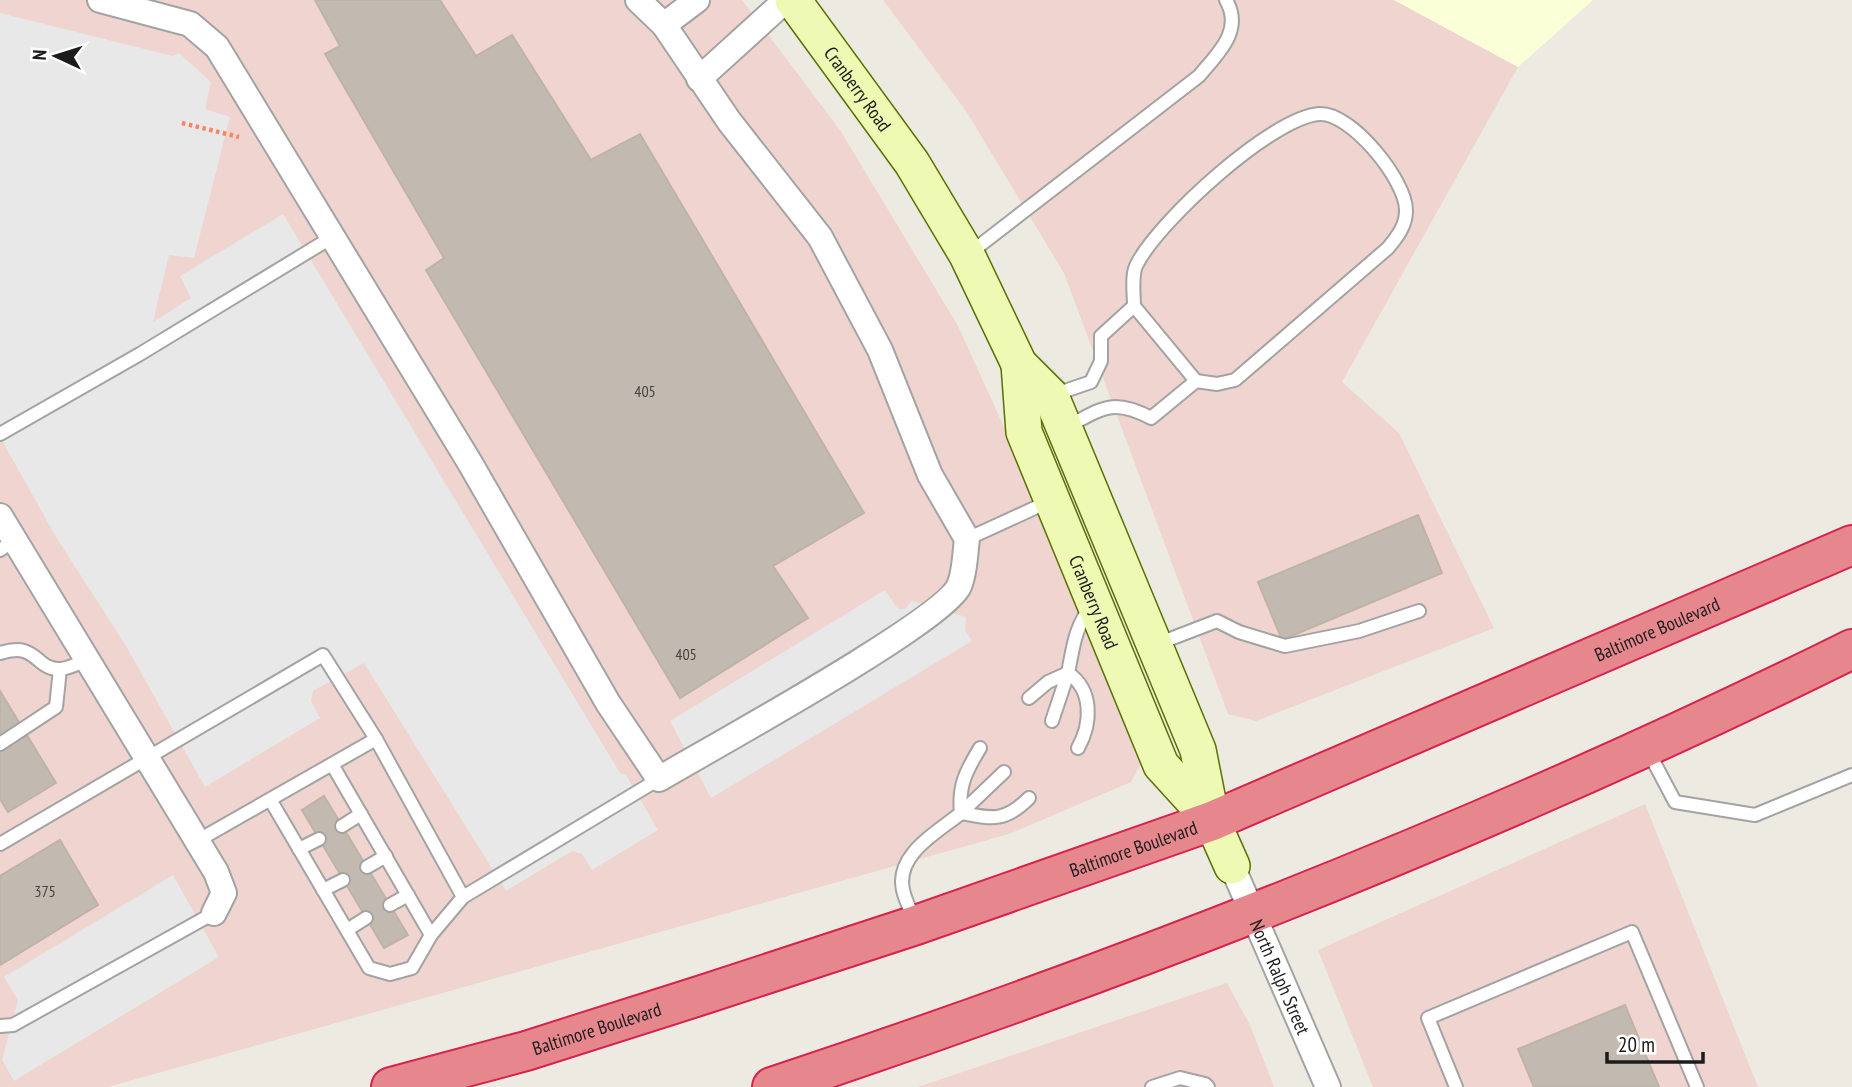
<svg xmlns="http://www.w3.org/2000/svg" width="1852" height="1087" font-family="'PT Sans Narrow',sans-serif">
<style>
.commercial{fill:#efd4cf}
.education{fill:#fbffd8}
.parking{fill:#e8e8e8}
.building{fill:#c2bab0;stroke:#bfb3a3;stroke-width:2}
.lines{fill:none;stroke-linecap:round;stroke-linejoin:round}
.lane-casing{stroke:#a3a3a3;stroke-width:16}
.street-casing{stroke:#a3a3a3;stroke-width:28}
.secondary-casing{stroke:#597104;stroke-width:38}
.highway-casing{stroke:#d7234c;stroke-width:42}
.path{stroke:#fa8565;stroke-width:4.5;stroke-dasharray:3.5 3.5;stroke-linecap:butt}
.lane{stroke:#fff;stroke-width:12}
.street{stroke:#fff;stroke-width:24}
.secondary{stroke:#eef9b3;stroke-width:35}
.highway{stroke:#e6878e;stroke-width:38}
.labels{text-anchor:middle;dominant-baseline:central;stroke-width:7;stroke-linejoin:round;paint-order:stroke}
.number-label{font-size:16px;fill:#464441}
.street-label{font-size:19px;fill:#1c1c1c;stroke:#fff}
</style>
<rect width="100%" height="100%" fill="#edebe1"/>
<g class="commercial">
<path d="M0,0h742l98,130 118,196 170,373 16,59 -13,24 -122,52 -901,253h-108z"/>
<path d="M883,0h511l124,67 -176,315 57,51 95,195 -238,93 -28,-7 -164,-441 -98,-162z"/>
<path d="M1645,804l113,283h-385l-55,-137z"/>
<path d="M1227,983l23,42 24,62h-356z"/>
</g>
<path class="education" d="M1394,0h199l-75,67z"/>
<g class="parking">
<path d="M0,13l173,43 6,-3 32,29 -6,27 25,8 -36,141 -25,-3 -16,67 38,-24 -11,-22 103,-62 337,559 6,2 32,55 -66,40 -10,-16 -10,-3 -66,40 -142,-228 -51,28 -2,10 9,17 -115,69 -79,-141 -70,-109 -56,-100z"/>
<path d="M885,590l13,19h7l7,-8 54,16 -1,13 7,11 -261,157 -41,-77z"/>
<path d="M173,875l46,82 -205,124 -12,-21 16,-60 -14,-23z"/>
</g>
<g class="building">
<path d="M315,0h125l36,56 36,-21 79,125 49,-26 224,379 -91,53 35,52 -128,80 -254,-428 18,-12 -119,-204 15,-8z"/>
<path d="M1418,515l24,58 -160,67 -24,-58z"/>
<path d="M0,691l56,92 -48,29 -8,-13z"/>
<path d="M324,796l84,139 -24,13 -82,-138z"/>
<path d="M60,840l38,65 -98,60v-89z"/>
<path d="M1625,1005l34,82h-125l-16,-38z"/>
</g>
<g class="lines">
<g class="lane-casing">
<g id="lane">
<path d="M970,253l229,-177c18,-22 45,-45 27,-76"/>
<path d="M1134,306c0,-12 -3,-32 3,-42 22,-43 134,-146 182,-150 31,-3 88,67 87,97 0,15 -9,26 -18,37l-153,132 -18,4 -21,-3"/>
<path d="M1053,395l38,-13 10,-21v-25l33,-30 62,75 -45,37c-38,-20 -49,-10 -84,9"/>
<path d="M0,434l140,-80 194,-118"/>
<path d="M967,539l83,-38"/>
<path d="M0,550l14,-10"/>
<path d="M1157,644l60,-23 22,11 46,14 74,-15 60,-20"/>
<path d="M0,653c38,-12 35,17 60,16 8,0 19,-6 27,-9"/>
<path d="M1029,698l19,-16 20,-9c5,-25 7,-48 24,-67"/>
<path d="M1052,721l16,-48c25,17 24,50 10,75"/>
<path d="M0,744l56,-37 4,-38"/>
<path d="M1647,749l28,53 80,13 97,-40"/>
<path d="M333,766l98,169"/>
<path d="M271,801l98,167 21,6 22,-6 19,-33 32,-38 196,-118"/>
<path d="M961,813c32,6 44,9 68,-15"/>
<path d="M961,813l43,-41"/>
<path d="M342,826l19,-12"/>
<path d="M197,841l179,-102"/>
<path d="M0,844l323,-189 53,84 87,158"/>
<path d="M299,849l20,-10"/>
<path d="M367,867l19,-11"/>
<path d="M323,890l20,-10"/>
<path d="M390,905l18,-10"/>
<path d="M915,921c-4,-10 -10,-21 -12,-31 -8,-36 35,-58 58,-77 -3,-27 5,-42 19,-65"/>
<path d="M347,930l19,-12"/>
<path d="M0,1026l13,-1 201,-112"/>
<path d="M1152,1087l28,-9 25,6 3,3"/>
<path d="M1456,1087l-28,-69 204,-86 65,155"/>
</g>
</g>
<g class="street-casing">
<g id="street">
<path d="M100,0l90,24 27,23 253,416 138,240 51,76c47,-28 285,-158 300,-193 6,-13 6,-33 8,-47l-37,-64 -50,-125 -60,-113 -91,-116 -65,-96 -26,-25"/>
<path d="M664,25l33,-25"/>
<path d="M699,79l87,-79"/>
<path d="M0,516l216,356 8,21 -10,20"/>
<path id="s1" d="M1232,866l96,221"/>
</g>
</g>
<g class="secondary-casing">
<g id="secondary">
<path id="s2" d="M793,0l119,163 55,92 52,109 32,32 147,354 14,71 20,45"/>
<path id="s3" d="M1019,364l5,68 137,333 51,56"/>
</g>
</g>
<g class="highway-casing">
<g id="highway">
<path id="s4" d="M391,1087l135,-36 176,-56 214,-70 296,-104 640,-276"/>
<path d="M772,1087c370,-123 731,-265 1080,-438"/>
</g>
</g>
<path class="path" d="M182,123l57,14"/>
<use href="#lane" class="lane"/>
<use href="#street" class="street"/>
<use href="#secondary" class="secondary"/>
<use href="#highway" class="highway"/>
</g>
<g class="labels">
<g class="number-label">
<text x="645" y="391">405</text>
<text x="686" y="654">405</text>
<text x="45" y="891">375</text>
</g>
<g class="street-label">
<text stroke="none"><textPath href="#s2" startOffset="110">Cranberry Road</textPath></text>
<text stroke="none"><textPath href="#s3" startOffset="252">Cranberry Road</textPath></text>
<text stroke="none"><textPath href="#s4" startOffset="1348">Baltimore Boulevard</textPath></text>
<text stroke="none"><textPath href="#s4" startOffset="780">Baltimore Boulevard</textPath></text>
<text stroke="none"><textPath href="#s1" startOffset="121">North Ralph Street</textPath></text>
<text stroke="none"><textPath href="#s4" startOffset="214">Baltimore Boulevard</textPath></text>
</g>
</g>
<g transform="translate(56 56) rotate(274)" stroke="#ffffff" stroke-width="5" paint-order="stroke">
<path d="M0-5L12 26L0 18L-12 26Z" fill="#1c1c1c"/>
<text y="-10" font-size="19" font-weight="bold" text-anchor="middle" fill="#1c1c1c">N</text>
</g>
<path d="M1607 1052v10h96v-10" fill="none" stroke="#1c1c1c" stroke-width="3.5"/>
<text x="1618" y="1052" font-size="21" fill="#1c1c1c" stroke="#ffffff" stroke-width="5" paint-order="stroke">20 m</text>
</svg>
